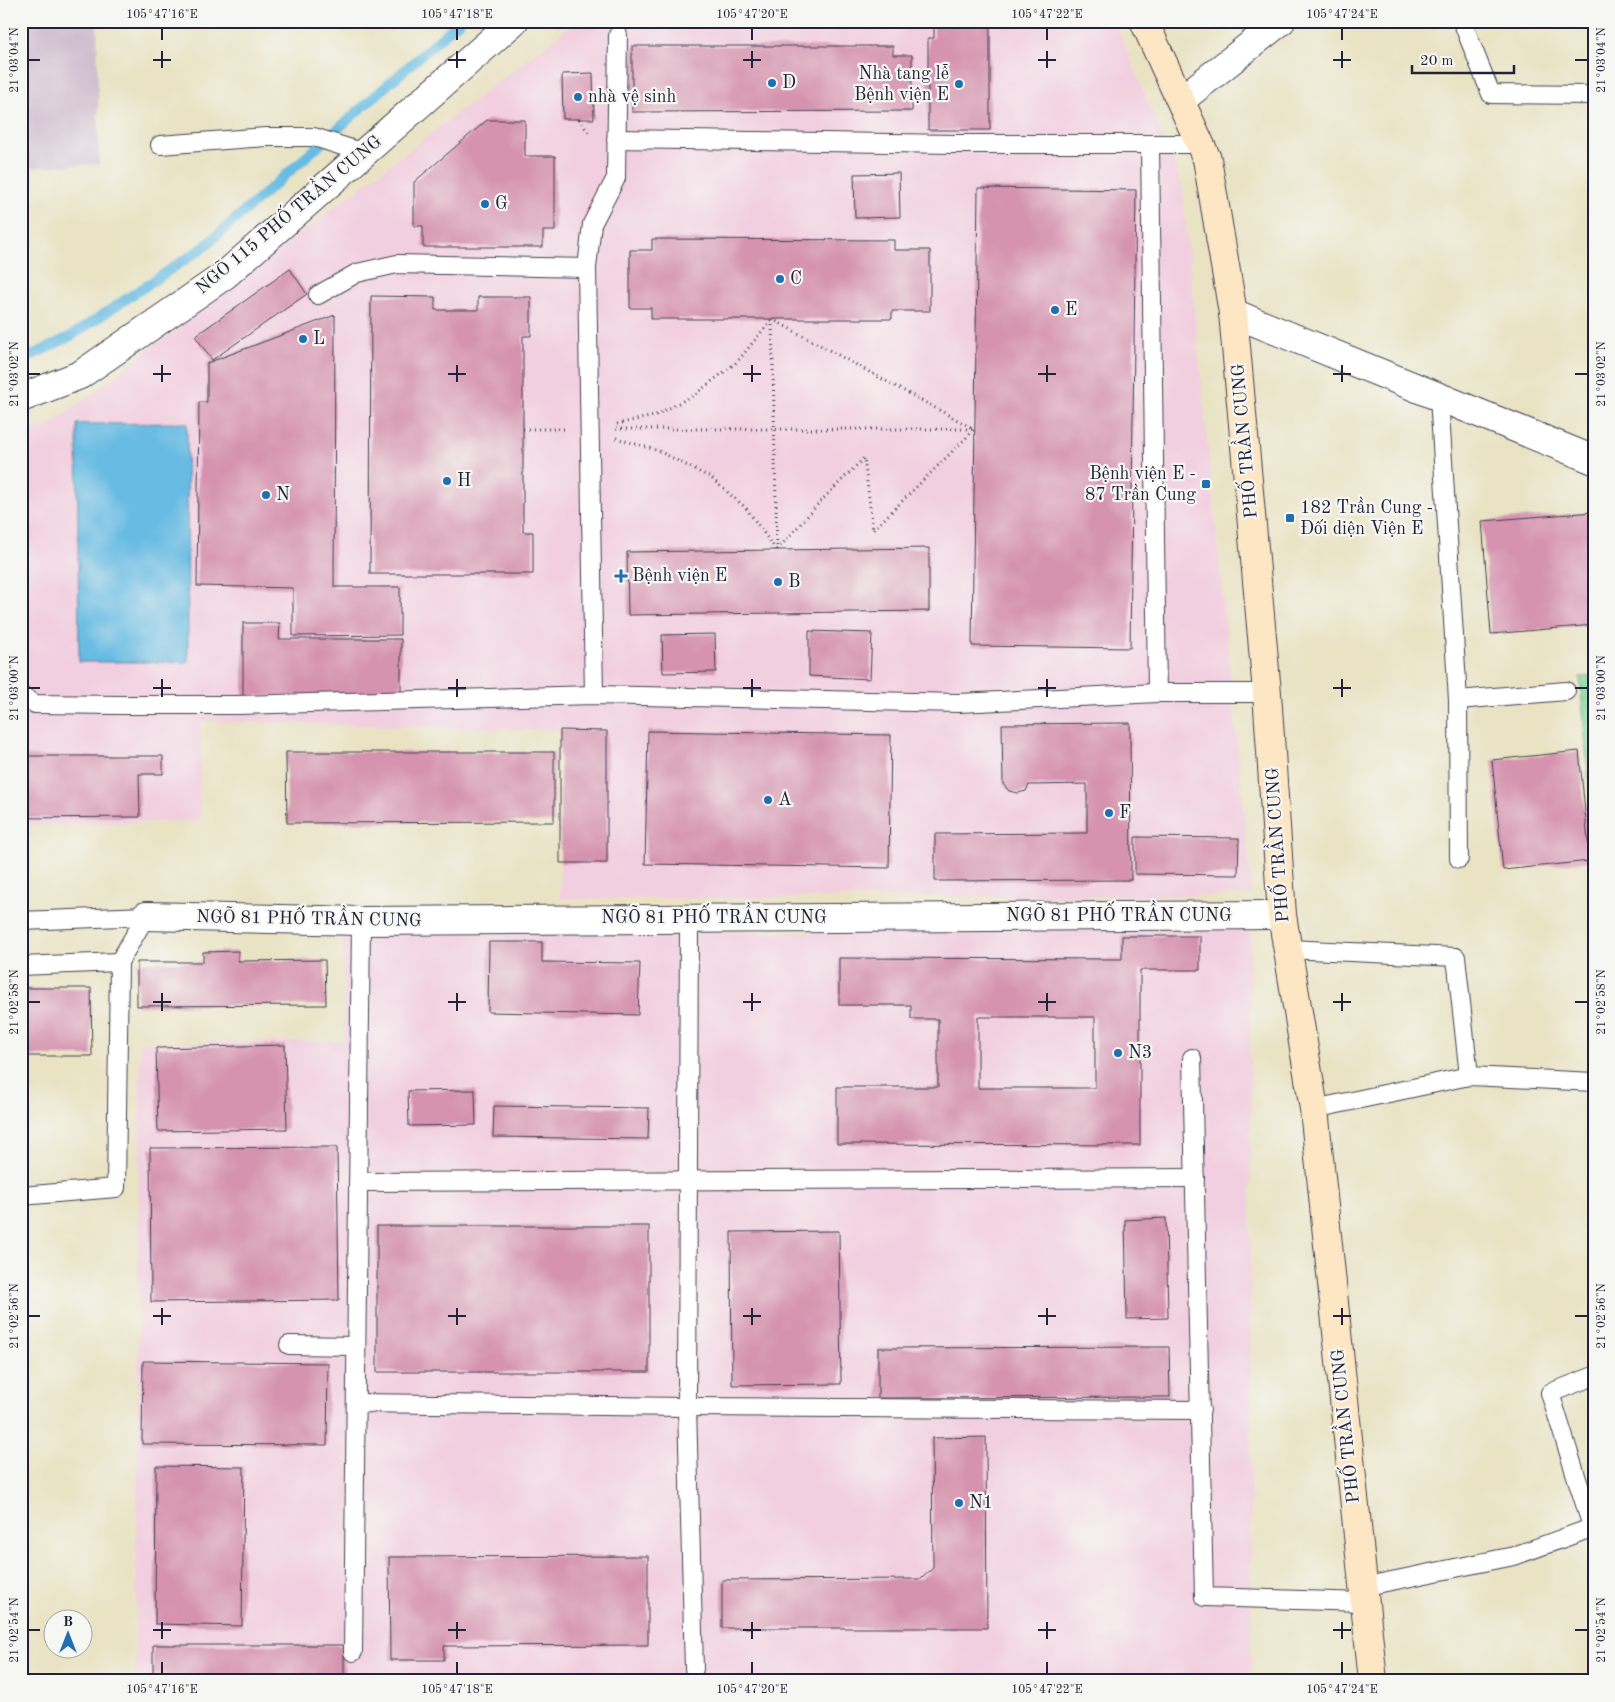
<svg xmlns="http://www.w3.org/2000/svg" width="1615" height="1702" font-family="'Old Standard TT',serif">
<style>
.built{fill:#f2cfe0}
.industrial{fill:#cfbdcf}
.green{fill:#7bd49a;stroke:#4e7b6a}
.water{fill:#67bbe3;stroke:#446e8f}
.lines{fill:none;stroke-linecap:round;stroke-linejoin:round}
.stream{stroke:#67bbe3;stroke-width:10}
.building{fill:#d593af;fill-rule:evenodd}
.lane-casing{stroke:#403f50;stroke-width:20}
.street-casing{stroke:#403f50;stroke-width:30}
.secondary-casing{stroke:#403f50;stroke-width:30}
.path{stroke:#403f50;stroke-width:3;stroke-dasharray:1 4;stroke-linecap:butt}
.lane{stroke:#fff;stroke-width:18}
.street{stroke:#fff;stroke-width:28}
.secondary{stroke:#fce6c4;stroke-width:28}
.ticks{fill:none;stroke:#22223b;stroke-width:2}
.poi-dot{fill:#1f6fb2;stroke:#f6f6f2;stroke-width:2}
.labels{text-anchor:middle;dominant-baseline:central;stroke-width:4.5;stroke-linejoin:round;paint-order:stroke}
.poi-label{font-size:18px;fill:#22223b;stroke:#f6f6f2;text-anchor:start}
.street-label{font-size:18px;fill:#22223b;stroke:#f6f6f2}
.neatline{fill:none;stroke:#22223b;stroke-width:2}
.ticks-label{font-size:12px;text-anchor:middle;fill:#22223b}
</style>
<rect width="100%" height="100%" fill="#f6f6f2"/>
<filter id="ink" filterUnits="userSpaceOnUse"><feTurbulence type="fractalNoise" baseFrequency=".02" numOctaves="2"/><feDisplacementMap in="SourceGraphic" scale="10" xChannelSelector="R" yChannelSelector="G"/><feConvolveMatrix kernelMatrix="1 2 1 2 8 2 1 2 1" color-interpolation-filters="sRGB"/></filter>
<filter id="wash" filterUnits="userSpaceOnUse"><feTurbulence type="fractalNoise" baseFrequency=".0096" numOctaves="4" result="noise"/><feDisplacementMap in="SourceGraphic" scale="20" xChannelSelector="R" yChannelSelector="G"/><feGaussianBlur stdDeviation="1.12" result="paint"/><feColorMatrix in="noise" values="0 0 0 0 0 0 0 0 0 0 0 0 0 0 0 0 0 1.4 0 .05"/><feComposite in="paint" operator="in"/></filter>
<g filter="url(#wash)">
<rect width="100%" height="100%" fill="#e9e3c4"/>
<g class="built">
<path d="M577,21h538l67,165 70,709 -692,4v-169l-359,-9 -2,100 -178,4v-393l31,-8z"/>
<path d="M1250,929l1,752h-1116l3,-278 2,-360 204,-2 -1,-106z"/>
</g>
<path class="industrial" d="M21,21h76l2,143 -78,4z"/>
<path class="green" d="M1594,676v167l-14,-166z"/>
<path class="water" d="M187,423l1,239h-109l-2,-238z"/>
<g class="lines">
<path class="stream" d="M21,361l50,-25 133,-89 256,-226"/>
</g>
<g id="blocks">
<g class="building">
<path d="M934,21h56v109h-62v-92h6z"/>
<path d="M632,46h261v9h19v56l-280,1z"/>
<path d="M593,73l1,46h-31l-1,-45z"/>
<path d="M487,120h38v36h30v75h-12v16h-120v-21h-9v-44z"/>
<path d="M899,173l1,44 -45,1 -1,-44z"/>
<path d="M978,188l158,2 -6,458 -158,-2z"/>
<path d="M652,239l242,1v10h36v61h-38v8h-241v-11h-21v-58h22z"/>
<path d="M290,269l17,25 -95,66 -17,-24z"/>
<path d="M371,296l64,1v13h43v-13h53v39h-8v196h10v42h-163z"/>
<path d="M335,315l-1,272h66v48l-107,1v-48l-96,-2 2,-184h8v-39z"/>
<path d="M1594,512v113l-103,9 -9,-113z"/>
<path d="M929,548v63l-301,4 -1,-63z"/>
<path d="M243,623h37l-1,16h122v57h-158z"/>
<path d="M809,631l63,2 -2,46 -61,-3z"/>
<path d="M715,634l1,38 -53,1 -1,-38z"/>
<path d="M1130,723l1,157 -196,1v-47l152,-1v-49l-58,1 -3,6 -8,2 -9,-2 -6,-7 -1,-60z"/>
<path d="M560,730l47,1v132h-47z"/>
<path d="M648,731l243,4 -2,133 -244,-4z"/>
<path d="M1579,751l11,110 -87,9 -11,-110z"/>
<path d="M286,752h268v70l-267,1z"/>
<path d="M21,756h142v18h-24l1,43 -119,1z"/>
<path d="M1135,837l104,1 -1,37 -103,-1z"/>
<path d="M1122,936h78v34h-60v175l-303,-1v-57h101v-68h-27v-14h-72v-47l283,1zM978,1017h117v71h-117z"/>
<path d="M489,942h53v20l98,1 -2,52 -150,-3z"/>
<path d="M238,951v10l87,-1 1,45 -189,1v-44h66v-10z"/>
<path d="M21,988h70l1,68h-71z"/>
<path d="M285,1045l2,84 -129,2 -2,-83z"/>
<path d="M475,1090l1,35 -67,1 -1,-35z"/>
<path d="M494,1106l155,2 -1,31 -155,-2z"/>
<path d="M337,1147l2,153 -188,2 -1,-154z"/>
<path d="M1166,1218l2,100 -41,1 -2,-99z"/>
<rect x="377" y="1226" width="272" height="146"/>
<path d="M839,1231l2,153 -109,1 -1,-153z"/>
<path d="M1169,1347l1,50 -292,1v-50z"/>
<path d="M143,1361l185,2 -1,82 -185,-1z"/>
<path d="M986,1437l1,191h-265v-48l199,-1 12,-11 -1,-130z"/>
<path d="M156,1466l88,1 -2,159 -87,-2z"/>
<path d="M648,1556v89l-204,1v14h-54l-1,-103z"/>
<rect x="153" y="1645" width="191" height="36"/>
</g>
</g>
</g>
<g filter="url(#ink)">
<use href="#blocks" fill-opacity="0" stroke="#403f50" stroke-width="1"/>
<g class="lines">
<g class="lane-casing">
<g id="lane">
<path d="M1462,21l29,73 103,1"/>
<path d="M616,139l339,5h246"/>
<path d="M1150,144l7,549"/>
<path d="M160,145l106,-8h48l50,16"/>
<path d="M318,295l39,-22 40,-9 190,4"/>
<path d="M1439,397l19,303 1,159"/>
<path d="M21,695l14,9 84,1h120l355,-10 365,8 198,-10h110"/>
<path d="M594,695l-7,-427 5,-44 24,-46 2,-143"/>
<path d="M1458,700l108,-9"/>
<path d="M689,918l-2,489 7,262"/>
<path d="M21,921l125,-5"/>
<path d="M1288,949l168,8 13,119"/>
<path d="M21,966l98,-4"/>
<path d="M1192,1058l12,539 160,5"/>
<path d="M1314,1109l155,-33 125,6"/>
<path d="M358,1182l837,-4"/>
<path d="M21,1196l95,-8 3,-226 27,-46"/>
<path d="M289,1345l67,1"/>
<path d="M1594,1376l-44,17 44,140"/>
<path d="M356,1403l331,4 514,3"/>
<path d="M1362,1587l152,-31 80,-29"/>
<path d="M353,1652l8,-731"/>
</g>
</g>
<g class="street-casing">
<g id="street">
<path d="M1181,100l100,-79"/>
<path d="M1233,313l361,147"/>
<path d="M21,398l59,-23 145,-100 289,-254"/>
<path d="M146,916l215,5 921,-6"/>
</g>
</g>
<g class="secondary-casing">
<path id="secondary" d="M1144,21l63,138 26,154 34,380 15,222 32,194 59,572"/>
</g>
<g class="path">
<path d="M579,119l11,16"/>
<path d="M772,319l202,110"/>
<path d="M772,320l5,230"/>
<path d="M617,424l37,-8 40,-21 43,-33 35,-43"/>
<path d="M523,429h42"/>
<path d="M616,429h359"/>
<path d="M616,438l43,13 52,27 35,30 30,42"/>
<path d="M777,550l44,-49 43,-43 9,72 102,-101"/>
</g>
<use href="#lane" class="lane"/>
<use href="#street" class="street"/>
<use href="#secondary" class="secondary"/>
</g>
</g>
<path class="ticks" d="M162,28v12M457,28v12M752,28v12M1047,28v12M1342,28v12M162,51v17M457,51v17M752,51v17M1047,51v17M1342,51v17M28,60h12M153,60h18M448,60h18M743,60h18M1038,60h18M1333,60h18M1575,60h13M162,365v17M457,365v17M752,365v17M1047,365v17M1342,365v17M28,374h12M153,374h18M448,374h18M743,374h18M1038,374h18M1333,374h18M1575,374h13M162,679v18M457,679v18M752,679v18M1047,679v18M1342,679v18M28,688h12M153,688h18M448,688h18M743,688h18M1038,688h18M1333,688h18M1575,688h13M162,993v18M457,993v18M752,993v18M1047,993v18M1342,993v18M28,1002h12M153,1002h18M448,1002h18M743,1002h18M1038,1002h18M1333,1002h18M1575,1002h13M162,1308v17M457,1308v17M752,1308v17M1047,1308v17M1342,1308v17M28,1316h12M153,1316h18M448,1316h18M743,1316h18M1038,1316h18M1333,1316h18M1575,1316h13M162,1622v17M457,1622v17M752,1622v17M1047,1622v17M1342,1622v17M28,1630h12M153,1630h18M448,1630h18M743,1630h18M1038,1630h18M1333,1630h18M1575,1630h13M162,1662v12M457,1662v12M752,1662v12M1047,1662v12M1342,1662v12"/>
<g class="poi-dot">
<circle cx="772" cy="83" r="5"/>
<circle cx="959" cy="84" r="5"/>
<circle cx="578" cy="97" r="5"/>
<circle cx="485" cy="204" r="5"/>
<circle cx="780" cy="279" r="5"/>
<circle cx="1055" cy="310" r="5"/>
<circle cx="303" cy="339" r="5"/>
<circle cx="447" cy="481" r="5"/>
<rect x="1201" y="479" width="10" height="10" rx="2.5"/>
<circle cx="266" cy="495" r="5"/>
<rect x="1285" y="513" width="10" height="10" rx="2.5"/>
<path d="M618.5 568.5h5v5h5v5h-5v5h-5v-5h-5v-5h5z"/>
<circle cx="778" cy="582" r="5"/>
<circle cx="768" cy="800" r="5"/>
<circle cx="1109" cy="813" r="5"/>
<circle cx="1118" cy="1053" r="5"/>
<circle cx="959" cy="1503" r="5"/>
</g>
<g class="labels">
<g class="poi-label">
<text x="949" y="74" text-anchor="end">Nhà tang lễ<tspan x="949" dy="21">Bệnh viện E</tspan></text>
<text x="782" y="83">D</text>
<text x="588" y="97">nhà vệ sinh</text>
<text x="495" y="204">G</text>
<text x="790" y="279">C</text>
<text x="1065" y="310">E</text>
<text x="313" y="339">L</text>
<text x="1196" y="474" text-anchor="end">Bệnh viện E -<tspan x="1196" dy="21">87 Trần Cung</tspan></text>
<text x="457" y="481">H</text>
<text x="276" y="495">N</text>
<text x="1300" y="508">182 Trần Cung -<tspan x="1300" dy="21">Đối diện Viện E</tspan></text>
<text x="632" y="576">Bệnh viện E</text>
<text x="788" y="582">B</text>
<text x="778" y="800">A</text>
<text x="1119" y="813">F</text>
<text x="1128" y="1053">N3</text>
<text x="969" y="1503">N1</text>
</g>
<g class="street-label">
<text transform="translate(289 215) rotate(-40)">NGÕ 115 PHỐ TRẦN CUNG</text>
<text transform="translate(1245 441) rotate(-95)">PHỐ TRẦN CUNG</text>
<text transform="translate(1278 845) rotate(-94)">PHỐ TRẦN CUNG</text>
<text x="1119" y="916">NGÕ 81 PHỐ TRẦN CUNG</text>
<text x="714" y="918">NGÕ 81 PHỐ TRẦN CUNG</text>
<text transform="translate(309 919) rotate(1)">NGÕ 81 PHỐ TRẦN CUNG</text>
<text transform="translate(1346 1426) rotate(-96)">PHỐ TRẦN CUNG</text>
</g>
</g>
<rect width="1615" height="1702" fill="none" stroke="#f6f6f2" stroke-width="55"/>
<g transform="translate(68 1634)"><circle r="24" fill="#f6f6f2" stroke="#a1a1a9"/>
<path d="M0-4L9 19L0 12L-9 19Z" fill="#1f6fb2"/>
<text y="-8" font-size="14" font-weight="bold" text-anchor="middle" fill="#22223b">B</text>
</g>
<path d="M1412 65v8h102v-8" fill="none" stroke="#22223b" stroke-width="2.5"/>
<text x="1420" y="65" font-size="15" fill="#22223b" stroke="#f6f6f2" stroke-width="4" paint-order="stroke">20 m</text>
<rect x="28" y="28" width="1560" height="1646" class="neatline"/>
<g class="ticks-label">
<text x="162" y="18">105°47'16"E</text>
<text x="457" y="18">105°47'18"E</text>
<text x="752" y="18">105°47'20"E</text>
<text x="1047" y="18">105°47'22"E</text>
<text x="1342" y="18">105°47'24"E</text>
<text transform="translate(14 60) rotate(-90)" y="4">21°03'04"N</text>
<text transform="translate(1601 60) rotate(-90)" y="4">21°03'04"N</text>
<text transform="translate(14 374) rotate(-90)" y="4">21°03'02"N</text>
<text transform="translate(1601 374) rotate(-90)" y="4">21°03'02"N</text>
<text transform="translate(14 688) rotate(-90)" y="4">21°03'00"N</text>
<text transform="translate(1601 688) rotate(-90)" y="4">21°03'00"N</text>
<text transform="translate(14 1002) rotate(-90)" y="4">21°02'58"N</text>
<text transform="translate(1601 1002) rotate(-90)" y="4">21°02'58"N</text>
<text transform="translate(14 1316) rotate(-90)" y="4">21°02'56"N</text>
<text transform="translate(1601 1316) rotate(-90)" y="4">21°02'56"N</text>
<text transform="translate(14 1630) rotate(-90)" y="4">21°02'54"N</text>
<text transform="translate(1601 1630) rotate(-90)" y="4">21°02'54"N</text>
<text x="162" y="1693">105°47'16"E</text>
<text x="457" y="1693">105°47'18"E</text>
<text x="752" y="1693">105°47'20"E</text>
<text x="1047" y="1693">105°47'22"E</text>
<text x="1342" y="1693">105°47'24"E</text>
</g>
</svg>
